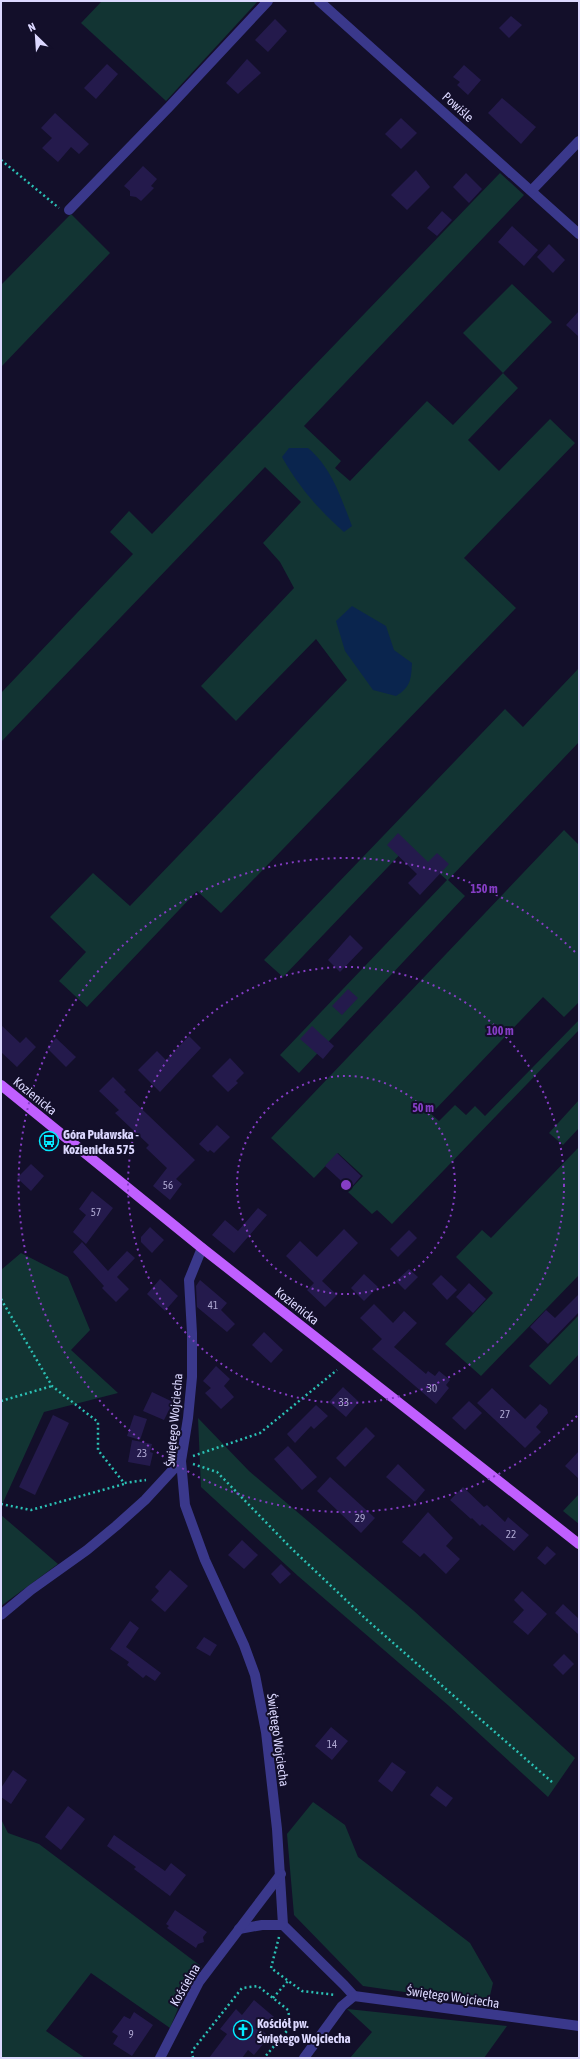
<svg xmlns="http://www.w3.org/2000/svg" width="580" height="2059" font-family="'Asap Condensed',sans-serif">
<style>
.green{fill:#123433}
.water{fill:#0a254e}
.building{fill:#241a4c}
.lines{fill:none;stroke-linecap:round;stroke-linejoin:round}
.path{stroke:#2bc1b5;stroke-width:2.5;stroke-dasharray:2 3;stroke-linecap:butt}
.minor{stroke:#3a388b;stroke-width:10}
.major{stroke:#c05fff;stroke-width:10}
.ring{fill:none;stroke:#853dc5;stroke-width:2;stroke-dasharray:2 4}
.labels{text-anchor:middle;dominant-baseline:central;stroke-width:4;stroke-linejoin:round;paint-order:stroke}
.number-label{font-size:11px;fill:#aea8d2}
.street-label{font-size:13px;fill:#dcd8ff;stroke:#130f2a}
.poi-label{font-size:13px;font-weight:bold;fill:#dcd8ff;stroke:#130f2a;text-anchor:start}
.centre{fill:#853dc5;stroke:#130f2a;stroke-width:2}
.ring-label{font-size:12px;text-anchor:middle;font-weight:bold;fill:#853dc5;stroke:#130f2a;stroke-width:4;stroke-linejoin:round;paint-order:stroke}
</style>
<rect width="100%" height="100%" fill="#130f2a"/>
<g class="green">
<path d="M102,1h156l-92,100 -85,-78z"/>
<path d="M500,173l24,22 -220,231 37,35 -6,7 15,13 77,-80 26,24 50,-52 -40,-40 49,-49 40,38 -49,51 15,15 -50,52 31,31 51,-52 25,24 -111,115 52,50 -295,305 -24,-22 -110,116 -28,-26 27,-29 -36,-35 43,-44 37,33 217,-226 -31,-41 -80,82 -35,-35 93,-98 -14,-26 -17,-19 38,-41 -36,-35 -264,275v-49l132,-139 -23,-22 19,-21 23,23z"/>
<path d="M71,214l39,39 -109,114v-82z"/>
<path d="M579,668v74l-131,138 17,16 -166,177 -19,-18 167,-175 -39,-34 -125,131 -19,-17 241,-251 18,18z"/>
<path d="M564,830l15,15v157l-15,15 -21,-20 -112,117 8,7 16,-16 11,10 9,-9 10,10 94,-96v10l-187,194 -15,-14 -5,4 -24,-22 15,-16 -25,-23 -24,25 -43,-40z"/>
<path d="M579,1100v28l-16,17 -14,-12z"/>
<path d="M579,1147v128l-98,101 -36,-32 48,-51 -37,-36 26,-27 9,8z"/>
<path d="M21,1253l47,24 22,53 -19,20 47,43 -74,19 -43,95v-237z"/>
<path d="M579,1315v39l-29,31 -21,-19z"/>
<path d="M198,1418l51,53 165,140 161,147 -27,39 -99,-91 -151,-130 -97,-89z"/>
<path d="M579,1494v30l-16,-13z"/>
<path d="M1,1515l57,49 -57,42z"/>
<path d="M313,1802l32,23 13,32 112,86 23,40 -5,21 -125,-18 -69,-71 -7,-81z"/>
<path d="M1,1819l7,14 31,11 163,123 -18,27 -14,34 -79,-55 -45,58 39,27h-84z"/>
<path d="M347,2009l10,1 150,16 -23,32h-134l22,-26z"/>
</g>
<g class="water">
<path d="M289,448h19c24,20 33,50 44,78l-8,6c-25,-22 -46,-46 -62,-75z"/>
<path d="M352,606l34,20 8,24 18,13c-1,16 -1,24 -16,33l-23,-6 -28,-39 -9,-30z"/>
</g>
<g class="building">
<path d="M511,16l11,9 -13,13 -10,-10z"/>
<path d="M275,19l12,12 -19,21 -13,-12z"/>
<path d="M247,59l14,14 -23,21 -12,-11z"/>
<path d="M107,64l11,10 -22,25 -12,-11z"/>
<path d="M464,65l17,15 -13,15 -11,-10 3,-3 -7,-5z"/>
<path d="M502,98l34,29 -15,17 -33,-31z"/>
<path d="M55,113l34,31 -10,10 -8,-7 -13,15 -16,-14 10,-10 -11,-10z"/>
<path d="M401,118l16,15 -16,16 -16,-15z"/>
<path d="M143,166l14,13 -6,7 3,2 -13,13 -5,-4 -6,-1v-5l-6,-5z"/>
<path d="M416,170l14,17 -23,23 -16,-15z"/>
<path d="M466,173l16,16 -13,14 -16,-16z"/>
<path d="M442,211l10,9 -15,16 -10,-8z"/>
<path d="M512,226l26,24 -14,16 -26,-24z"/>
<path d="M549,244l16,16 -12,13 -16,-16z"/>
<path d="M579,311v26l-13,-12z"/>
<path d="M398,833l30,29 9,-9 12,11 -29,31 -12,-12 9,-9 -30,-29z"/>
<path d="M350,935l13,13 -23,24 -12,-12z"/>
<path d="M348,989l10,9 -16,17 -10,-9z"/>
<path d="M1,1025l19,18 6,-6 10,10 -19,20 -16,-15z"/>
<path d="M312,1026l22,20 -11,13 -23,-20z"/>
<path d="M189,1036l12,12 -41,44 -22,-22 19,-19 9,9z"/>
<path d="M56,1038l20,19 -10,10 -19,-19z"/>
<path d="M230,1058l14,15 -8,8 2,2 -10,9 -16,-16z"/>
<path d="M113,1077l13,13 -2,2 71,68 -19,19 6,5 -12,16 -17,-14 14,-18 -21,-20 3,-3 -34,-32 4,-3 -20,-19z"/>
<path d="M217,1125l13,12 -16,16 -4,-3 -2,2 -9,-8z"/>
<path d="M337,1153l24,23 -11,13 -25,-23z"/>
<path d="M31,1164l13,12 -13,15 -14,-13z"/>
<path d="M92,1191l21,17 -27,36 -13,-12 13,-17 -7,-6z"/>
<path d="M258,1208l9,7 -33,38 -22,-18 13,-15 13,11z"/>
<path d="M150,1227l14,13 -12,13 -11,-11v-5z"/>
<path d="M344,1229l14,14 -36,38 15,14 -12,12 -18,-17 7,-7 -28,-27 14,-15 17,16z"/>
<path d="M409,1230l8,8 -19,19 -8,-8z"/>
<path d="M82,1242l26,29 19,-20 8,7 -18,19 12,12 -13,13 -14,-14 2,-2 -31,-34z"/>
<path d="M409,1269l9,8 -13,13 -9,-9z"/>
<path d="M364,1274l14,13 -14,14 -13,-13z"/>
<path d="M441,1275l16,15 -10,10 -15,-16z"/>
<path d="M160,1279l18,17 -13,15 -18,-17z"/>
<path d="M200,1280l27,23 -6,7 14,14 -8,8 -30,-25 -1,-21z"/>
<path d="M469,1283l17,16 -13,14 -17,-16z"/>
<path d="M579,1294v18l-31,32 -18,-17 16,-17 9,8z"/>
<path d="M374,1304l19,19 11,-12 13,12 -23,24 32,27 2,-3 7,5 4,-5 11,9 -4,5 3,3 -13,16 -64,-55 10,-10 -22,-21z"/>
<path d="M264,1332l19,18 -12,13 -19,-18z"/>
<path d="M216,1366l14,13 -6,7 10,11 -13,12 -16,-16 6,-5 -8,-7z"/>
<path d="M343,1387l16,15 -13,15 -17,-15z"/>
<path d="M492,1388l33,31 15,-15 7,5 1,4 -12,14 5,5 -16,16 -48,-45z"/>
<path d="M152,1392l21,10 -9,18 -21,-9z"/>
<path d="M469,1401l13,12 -17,17 -13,-12z"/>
<path d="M316,1405l12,11 -14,13 -3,-3 -16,17 -8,-9z"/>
<path d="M53,1415l16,8 -34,72 -16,-8z"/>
<path d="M134,1415l13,4 -7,21 -13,-4z"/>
<path d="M366,1427l9,9 -30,31 -9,-9z"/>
<path d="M132,1440l20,4 -2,8 3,1 -3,13 -22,-4z"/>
<path d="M288,1446l29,31 -15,13 -28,-31z"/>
<path d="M579,1451v28l-14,-13z"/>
<path d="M398,1464l27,26 -10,12 -29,-25z"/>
<path d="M330,1477l45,41 -14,15 -44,-42z"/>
<path d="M463,1487l21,20 3,-2 18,17 3,-5 21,18 -15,16 -32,-27 -2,2 -8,-8 -1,1 -21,-19z"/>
<path d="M428,1512l25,26 -7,8 14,13 -14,15 -22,-21 -4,4 -18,-15z"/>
<path d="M242,1540l16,15 -14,14 -16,-14z"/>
<path d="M547,1546l9,8 -11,11 -8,-7z"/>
<path d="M281,1564l10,10 -11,10 -9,-10z"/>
<path d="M170,1570l18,16 -23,26 -14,-12 8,-9 -4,-4z"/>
<path d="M522,1591l25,23 -19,21 -15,-13 11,-12 -10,-10z"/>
<path d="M563,1604l16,15v16l-24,-22z"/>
<path d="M130,1621l9,7 -13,19 35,26 -6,8 -9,-6 -3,3 -16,-13 2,-3 -19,-13z"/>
<path d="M204,1637l13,8 -7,11 -14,-8z"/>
<path d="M564,1654l10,10 -11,11 -10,-10z"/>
<path d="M331,1727l17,14 -16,19 -17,-14z"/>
<path d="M392,1762l14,10 -14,20 -14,-11z"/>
<path d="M13,1770l14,10 -16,24 -10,-7v-9z"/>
<path d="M437,1786l16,12 -7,9 -16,-12z"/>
<path d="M68,1806l17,13 -24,31 -16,-13z"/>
<path d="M114,1835l51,36 6,-8 15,12 -16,21 -36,-27 2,-2 -29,-21z"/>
<path d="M175,1910l32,22 -4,5 1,5 -6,2 -2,4 -29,-20 2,-2 -3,-2z"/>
<path d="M254,2000l20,17 -11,14 6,6 -15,18 -6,-5 -6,8h-33l18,-24 -7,-5 16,-20 6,6z"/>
<path d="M134,2012l19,13 -21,31 -19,-12 5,-8 -6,-4 12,-16 6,3z"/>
</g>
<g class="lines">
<g class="path">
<path d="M1,160l58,48"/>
<path d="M1,1299l51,87 46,36v28l26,33 22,-3"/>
<path d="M1,1401l51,-15"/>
<path d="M193,1456l67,-23 77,-63"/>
<path d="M193,1464l24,8 75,77 75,71 185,162"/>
<path d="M1,1504l30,6 93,-26"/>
<path d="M279,1937l-8,31 31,23 34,4"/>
<path d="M273,1998l15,-17"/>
<path d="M193,2058l-1,-7 50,-63 16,-2 30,24 3,16 -27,32"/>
</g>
<g class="minor">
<path d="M319,1l260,233"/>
<path d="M532,190l47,-49"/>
<path d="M69,210l100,-103 99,-106"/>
<path d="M202,1248l-13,32 3,53v44l-4,41 -7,43 4,44 20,55 39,85 11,30 11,57 11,97 6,96 61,60 10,11 225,30"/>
<path d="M1,1615l30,-25 56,-40 29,-24 29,-26 36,-39"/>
<path d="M239,1929l23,-4h21"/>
<path d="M160,2058l39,-76 82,-108"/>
<path d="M304,2058l38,-52 12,-10"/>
</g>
<path class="major" d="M1,1085l201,163 377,296"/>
</g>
<g class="ring">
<circle cx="346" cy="1185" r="109"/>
<circle cx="346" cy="1185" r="218"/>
<path d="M577 1416A327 327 0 1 1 577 954"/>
</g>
<defs>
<g id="bus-ring" transform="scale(1)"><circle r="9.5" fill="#130f2a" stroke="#04ebff" stroke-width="1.5"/><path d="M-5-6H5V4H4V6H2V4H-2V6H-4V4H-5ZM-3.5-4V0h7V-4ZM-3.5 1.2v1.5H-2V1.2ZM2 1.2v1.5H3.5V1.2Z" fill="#04ebff"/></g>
<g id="church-ring" transform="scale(1)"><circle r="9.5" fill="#130f2a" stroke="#04ebff" stroke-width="1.5"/><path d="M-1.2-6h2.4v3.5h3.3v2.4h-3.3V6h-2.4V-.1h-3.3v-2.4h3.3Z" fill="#04ebff"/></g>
</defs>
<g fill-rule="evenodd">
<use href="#bus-ring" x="49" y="1141"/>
<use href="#church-ring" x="243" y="2030"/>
</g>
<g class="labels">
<g class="number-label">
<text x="168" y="1185">56</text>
<text x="96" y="1212">57</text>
<text x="213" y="1305">41</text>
<text x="432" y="1388">30</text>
<text x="344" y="1402">33</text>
<text x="505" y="1414">27</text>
<text x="142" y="1453">23</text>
<text x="360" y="1518">29</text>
<text x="511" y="1534">22</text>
<text x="332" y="1744">14</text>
<text x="131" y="2034">9</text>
</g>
<g class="street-label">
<text transform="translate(458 107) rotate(42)">Powiśle</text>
<text transform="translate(35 1096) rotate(39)">Kozienicka</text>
<text transform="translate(297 1306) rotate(38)">Kozienicka</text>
<text transform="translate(174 1420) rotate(-85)">Świętego Wojciecha</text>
<text transform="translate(278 1740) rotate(82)">Świętego Wojciecha</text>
<text transform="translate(185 1985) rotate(-60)">Kościelna</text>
<text transform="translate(453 1997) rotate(8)">Świętego Wojciecha</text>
</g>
<g class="poi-label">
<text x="63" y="1134">Góra Puławska -<tspan x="63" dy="15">Kozienicka 575</tspan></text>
<text x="257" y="2023">Kościół pw.<tspan x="257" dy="15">Świętego Wojciecha</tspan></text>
</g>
</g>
<circle cx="346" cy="1185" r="6" class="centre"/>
<g class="ring-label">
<text x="484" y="893">150 m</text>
<text x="500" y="1035">100 m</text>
<text x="423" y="1112">50 m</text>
</g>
<rect width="580" height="2059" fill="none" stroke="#dcd8ff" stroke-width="4"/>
<g transform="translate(36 36) rotate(335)" stroke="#130f2a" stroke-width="3" paint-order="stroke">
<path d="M0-3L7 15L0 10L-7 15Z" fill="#dcd8ff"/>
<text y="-6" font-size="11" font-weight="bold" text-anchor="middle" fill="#dcd8ff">N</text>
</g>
</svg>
